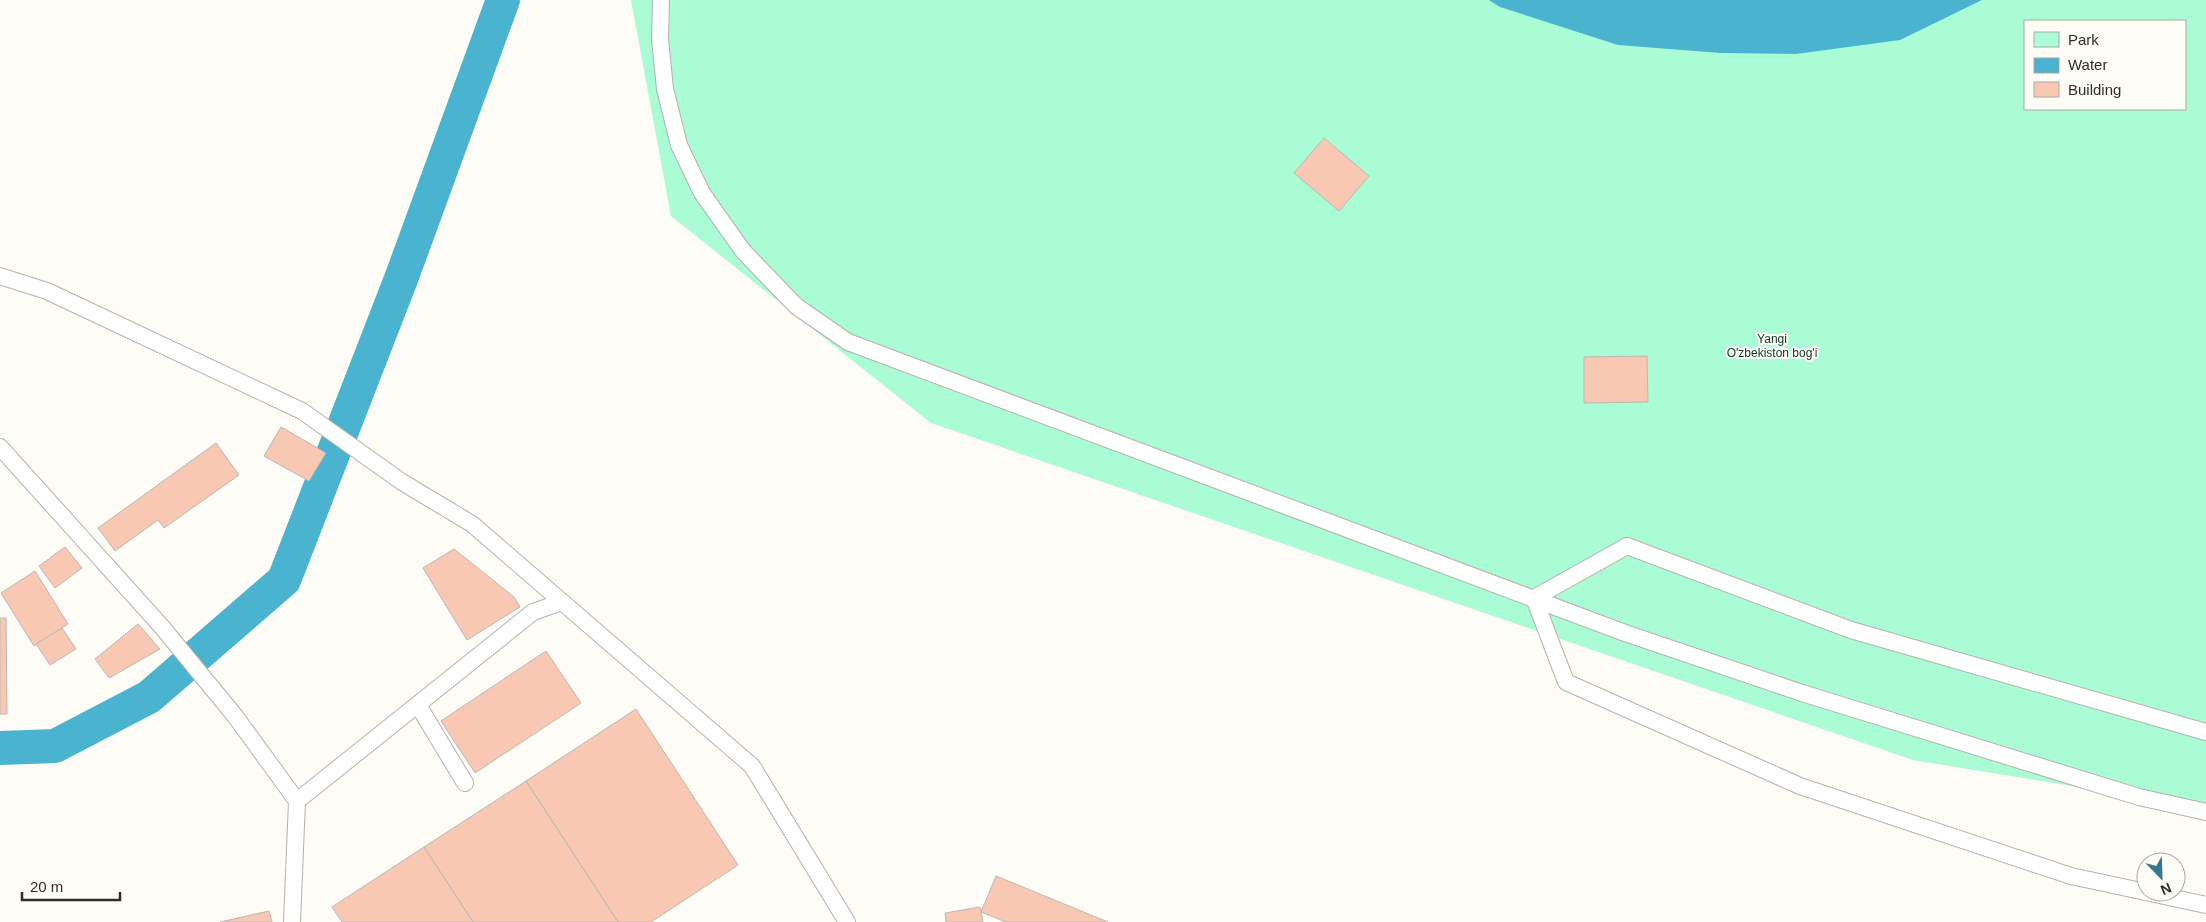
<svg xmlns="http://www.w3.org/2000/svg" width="2206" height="922" font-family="Helvetica,sans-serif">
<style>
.green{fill:#a9fcd3;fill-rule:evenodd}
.water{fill:#4ab3d0}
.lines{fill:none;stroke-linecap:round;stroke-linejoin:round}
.canal{stroke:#4ab3d0;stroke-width:34}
.building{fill:#f8c8b2;stroke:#bcb7b5}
.lane-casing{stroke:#b3b2ad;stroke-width:18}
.lane{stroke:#fff;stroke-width:16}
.labels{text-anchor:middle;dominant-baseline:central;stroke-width:4;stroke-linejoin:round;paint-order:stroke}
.park-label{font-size:12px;fill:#103726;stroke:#fdfcf7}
</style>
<rect width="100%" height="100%" fill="#fdfcf7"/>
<path class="green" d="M631,0h1575v808l-293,-48 -982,-337 -260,-207zM2025,21h160v88h-160z"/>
<path class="water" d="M1489,0h493l-82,40 -104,14 -75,-1 -103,-8 -118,-38z"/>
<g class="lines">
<path class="canal" d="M0,748l55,-2 94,-49 135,-117 117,-301 102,-279"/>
</g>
<g class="building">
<path d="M1324,138l45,38 -30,35 -45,-38z"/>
<path d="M1647,356l1,46 -64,1v-46z"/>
<path d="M281,427l45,26 -17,28 -45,-25z"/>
<path d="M216,443l23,32 -75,53 -6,-8 -43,31 -17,-23z"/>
<path d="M65,547l17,21 -27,20 -16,-22z"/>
<path d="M454,549l60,48 6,10 -53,33 -44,-72z"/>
<path d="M35,571l33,53 -34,22 -33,-53z"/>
<path d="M0,618h6l1,96h-7z"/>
<path d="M138,624l22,25 -51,29 -14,-19z"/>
<path d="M62,628l14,21 -26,16 -14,-21z"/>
<path d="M546,651l35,52 -106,70 -34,-52z"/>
<path d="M636,709l102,156 -87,57h-33l-92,-141z"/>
<path d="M526,781l92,141h-145l-49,-75z"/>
<path d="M424,847l49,75h-131l-10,-15z"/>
<path d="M996,876l112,46h-102l-25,-10z"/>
<path d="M980,907l3,15h-37l-1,-9z"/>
<path d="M269,911l3,11h-52z"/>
</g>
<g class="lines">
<g class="lane-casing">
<g id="lane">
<path d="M661,0l-1,39 5,50 14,56 23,48 41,58 53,55 52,36 777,291 177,60 337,104 67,15"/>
<path d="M0,276l47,15 255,120 100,71 70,42 280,242 95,156"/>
<path d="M0,447l162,180 73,89 62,85 -5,121"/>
<path d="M418,705l47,78"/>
<path d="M2206,732l-355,-102 -224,-84 -93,52 32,84 234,104 271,90 135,29"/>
<path d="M297,801l236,-189 29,-10"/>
</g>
</g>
<use href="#lane" class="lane"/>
</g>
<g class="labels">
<g class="park-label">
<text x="1772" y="339">Yangi<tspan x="1772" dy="14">O'zbekiston bog'i</tspan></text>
</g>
</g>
<rect x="2024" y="20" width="162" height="90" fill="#fdfcf7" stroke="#aaaaa6"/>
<rect x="2034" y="32" width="25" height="15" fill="#a9fcd3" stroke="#aaaaa6"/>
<text x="2068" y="45" font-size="15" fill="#2e2e2c">Park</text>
<rect x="2034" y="58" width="25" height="15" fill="#4ab3d0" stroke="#aaaaa6"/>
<text x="2068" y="70" font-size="15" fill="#2e2e2c">Water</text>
<rect x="2034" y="82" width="25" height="15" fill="#f8c8b2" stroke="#aaaaa6"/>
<text x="2068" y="95" font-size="15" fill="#2e2e2c">Building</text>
<g transform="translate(2161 877) rotate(157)"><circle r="24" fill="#fdfcf7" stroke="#aaaaa6"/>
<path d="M0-4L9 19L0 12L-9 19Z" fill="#357889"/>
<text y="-8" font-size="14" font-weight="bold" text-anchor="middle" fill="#2e2e2c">N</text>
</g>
<path d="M22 892v8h98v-8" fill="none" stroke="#2e2e2c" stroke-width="2.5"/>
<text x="30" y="892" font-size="15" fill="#2e2e2c" stroke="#fdfcf7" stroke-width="4" paint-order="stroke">20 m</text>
</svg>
